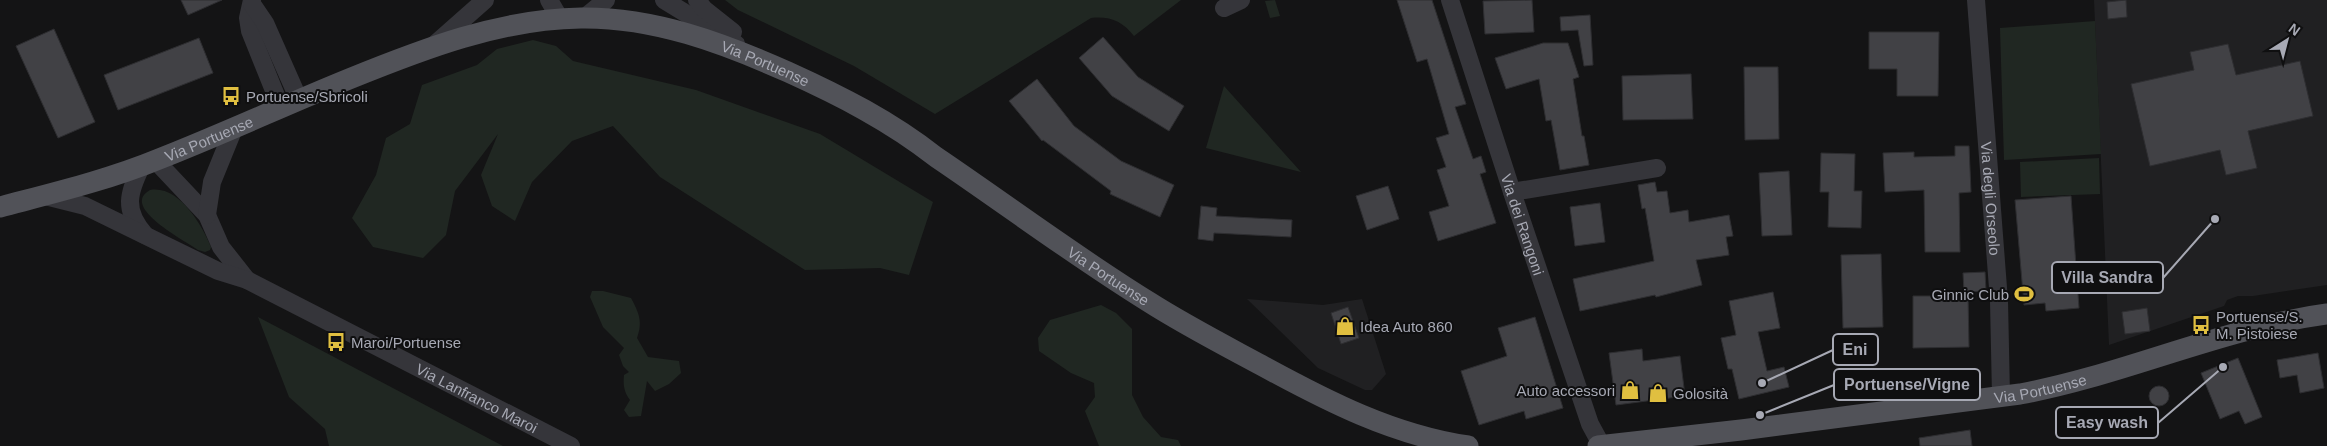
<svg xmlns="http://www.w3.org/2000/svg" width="2327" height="446" font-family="Helvetica,sans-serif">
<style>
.built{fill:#202022}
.green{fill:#202722}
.building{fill:#414145;stroke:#2e2e31}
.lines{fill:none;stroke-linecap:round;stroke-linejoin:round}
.minor{stroke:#35353a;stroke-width:18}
.major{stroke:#515258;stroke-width:21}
.labels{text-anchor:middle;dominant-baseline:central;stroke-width:4;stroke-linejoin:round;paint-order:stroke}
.street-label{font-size:15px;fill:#a7a9b4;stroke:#0f0f10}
.poi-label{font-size:15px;fill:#a7a9b4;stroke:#0f0f10;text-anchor:start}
.leader{fill:none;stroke:#a7a9b4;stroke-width:2}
.callout-dot{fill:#a7a9b4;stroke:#0f0f10;stroke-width:2}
.callout{fill:#0f0f10;stroke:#a7a9b4;stroke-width:2}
.callout-label{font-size:16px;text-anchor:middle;font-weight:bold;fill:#a7a9b4}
</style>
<rect width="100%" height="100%" fill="#141415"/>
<g class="built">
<path d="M2094,0h233v285l-74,11h-15l-11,4 -3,6 -115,39z"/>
<path d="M1247,299l76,6 39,-6 24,75 -14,16h-7l-47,-22z"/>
</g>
<g class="green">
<path d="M725,0h456l-47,36c-12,-15 -24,-20 -43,-18l-156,96 -81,-48 -116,-56z"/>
<path d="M1275,0l5,16 -10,2 -5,-17z"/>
<path d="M2095,21l6,133 -97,6 -4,-132z"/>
<path d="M533,40l23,6 17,15 123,29 124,44 113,68 -24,73 -29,-7 -75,2 -145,-93 -47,-51 -41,15 -40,41 -17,39 -23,-15 -11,-31 17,-41 -43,57 -9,44 -23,23 -50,-11 -21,-29 24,-43 10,-37 24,-14 12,-39 55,-20 20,-16z"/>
<path d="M1224,86l77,86 -95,-24z"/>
<path d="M2099,158l1,36 -79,3 -1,-35z"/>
<path d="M150,190c29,-5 52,35 61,57l-1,3 -5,2 -7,-2c-12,-9 -79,-43 -48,-60z"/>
<path d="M592,291h11l28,7c8,15 12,24 6,40l11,19 31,4 2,12 -12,11 -14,7 -8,-10 -6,35 -12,1 -5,-7 6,-10c-6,-8 -7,-15 -6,-25l5,-3 -6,-6 -4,-11 5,-7 -21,-21 -13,-30z"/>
<path d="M1101,305l15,8 16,16v66l11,22 18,20 17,3 3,6h-82l-14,-35 10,-14 -1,-14 -23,-10 -32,-22 -1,-13 12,-18z"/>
<path d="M258,317l245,129h-174l-4,-17 -36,-32z"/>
</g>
<g class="building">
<path d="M181,0h41l-34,15z"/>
<path d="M1397,0h35l34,104 -11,3 18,52 8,-3 5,16 -6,2 16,49 -58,18 -9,-29 20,-6 -12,-36 9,-3 -10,-29 13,-4 -22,-75 -10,3z"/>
<path d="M1532,0l2,32 -49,2 -2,-33z"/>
<path d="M2126,0l1,17 -19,2 -1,-17z"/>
<path d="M1590,15l3,50 -9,1 -6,-36 -17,1 -1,-14z"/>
<path d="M54,29l41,93 -37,16 -42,-92z"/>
<path d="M1869,32h70l-1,64h-41v-27h-28z"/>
<path d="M1103,37l35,40 46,29 -15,25 -57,-35 -33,-38z"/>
<path d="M199,38l14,35 -95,37 -14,-35z"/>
<path d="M1543,43h25l11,34 -6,2 9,57h2l5,29 -29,5 -9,-50 -5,1 -7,-42 -33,10 -11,-31z"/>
<path d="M2228,44l8,31 64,-14 13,55 -65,15 9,37 -31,7 -6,-25 -70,16 -19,-82 63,-14 -4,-18z"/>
<path d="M1744,67h34l1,72 -34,1z"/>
<path d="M1691,74l2,45 -70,1 -1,-44z"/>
<path d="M1037,79l37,47 47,35 53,24 -14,32 -50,-23 1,-3 -68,-51 -1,1 -33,-40z"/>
<path d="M1955,146h14l2,46 -12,1 1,59h-35l-1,-62 -39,2 -2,-39 31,-1v5l41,-1z"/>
<path d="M1821,153l34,1 -1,37h8l-1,37 -33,-1 1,-35h-9z"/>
<path d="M1789,171l3,64 -30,1 -3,-63z"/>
<path d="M1655,182l2,10 10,-1 3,22 18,-3 1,12 40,-7 4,21 -7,1 3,18 -33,5 6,25 -46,12 -1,-2 -75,16 -7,-32 81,-18 -9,-53 -3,1 -4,-24z"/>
<path d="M1388,186l11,33 -32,11 -11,-34z"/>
<path d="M2071,196l8,112 -33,3 -1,-8 -21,2 -9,-105z"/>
<path d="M1600,203l5,39 -30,4 -5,-39z"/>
<path d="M1201,206l16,2 -1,8 76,4 -1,17 -77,-4 -1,8 -15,-2z"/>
<path d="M1881,254l2,73 -40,1 -2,-73z"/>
<path d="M1985,272l1,19 -22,1 -1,-19z"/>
<path d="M1773,292l7,36 -22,4 9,39 17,-4 5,20 -50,12 -7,-30h-4l-7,-31 15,-3 -7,-34z"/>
<path d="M1913,296h55l1,51 -56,1z"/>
<path d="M1348,307l11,31 -18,6 -10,-31z"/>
<path d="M2147,308l3,23 -25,3 -3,-22z"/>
<path d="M1535,317l28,91 -37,11 -2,-8 -45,14 -18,-54 46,-15 -9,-28z"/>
<path d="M1642,349l1,12 37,-5 5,40 -69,9 -7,-52z"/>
<path d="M2318,353l6,35 -24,5 -3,-18 -17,3 -3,-18z"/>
<path d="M2238,358l24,59 -17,7 -6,-13 -19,8 -19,-46z"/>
<circle cx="2159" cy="396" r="10"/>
<path d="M1970,430l2,16h-52l-1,-8z"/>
</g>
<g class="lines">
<g class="minor">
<path d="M252,0l-4,18 2,13 31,77"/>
<path d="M549,0l11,19"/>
<path d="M664,0l72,44"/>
<path d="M697,0l7,9 29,23"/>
<path id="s1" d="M1450,0l62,192 78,232 12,22"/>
<path id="s2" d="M1976,0l23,301 2,95"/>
<path d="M252,4l13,19 34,77"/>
<path d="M1224,8l17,-8"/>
<path d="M584,18l22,-18"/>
<path d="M433,46l52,-46"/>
<path d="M156,161l51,54 14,32 26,33"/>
<path d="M142,165c-14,28 -19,45 3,70"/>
<path d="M1512,192l145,-24"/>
<path id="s3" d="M45,196l40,10 133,65 29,9 324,166"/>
<path d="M207,215l5,-33 22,-54"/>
</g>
<g class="major">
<path id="s4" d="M0,207c53,-14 108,-27 159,-48 64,-25 126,-54 190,-80 74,-30 151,-60 232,-61 73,-1 142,25 207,54 53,24 102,49 148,85 71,48 140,100 213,145 36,23 75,43 112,63 66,36 132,70 207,81"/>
<path id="s5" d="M1598,446l143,-16 279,-36c104,-19 202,-66 307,-80"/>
</g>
</g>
<defs>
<g id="bus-bare" transform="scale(1.5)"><path d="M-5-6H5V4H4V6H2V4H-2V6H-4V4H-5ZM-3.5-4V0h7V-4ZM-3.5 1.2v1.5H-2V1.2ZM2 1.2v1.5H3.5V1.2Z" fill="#e0bf40" stroke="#0f0f10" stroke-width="2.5" paint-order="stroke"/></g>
<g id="stadium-bare" transform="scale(1.5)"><path d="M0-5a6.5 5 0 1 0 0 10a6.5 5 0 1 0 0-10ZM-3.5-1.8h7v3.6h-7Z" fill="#e0bf40" stroke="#0f0f10" stroke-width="2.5" paint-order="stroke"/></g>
<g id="shop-bare" transform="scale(1.5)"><path d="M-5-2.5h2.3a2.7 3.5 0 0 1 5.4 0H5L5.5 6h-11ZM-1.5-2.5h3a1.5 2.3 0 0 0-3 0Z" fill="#e0bf40" stroke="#0f0f10" stroke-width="2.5" paint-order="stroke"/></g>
</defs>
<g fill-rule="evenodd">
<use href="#bus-bare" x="231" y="96"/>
<use href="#stadium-bare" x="2024" y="294"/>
<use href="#bus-bare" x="2201" y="325"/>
<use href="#shop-bare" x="1345" y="326"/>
<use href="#bus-bare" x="336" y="342"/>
<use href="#shop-bare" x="1630" y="390"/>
<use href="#shop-bare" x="1658" y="393"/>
</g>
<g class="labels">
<g class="street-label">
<text stroke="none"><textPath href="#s4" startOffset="805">Via Portuense</textPath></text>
<text stroke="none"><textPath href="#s4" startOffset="220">Via Portuense</textPath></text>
<text stroke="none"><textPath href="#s2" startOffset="199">Via degli Orseolo</textPath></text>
<text stroke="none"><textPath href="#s1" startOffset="236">Via dei Rangoni</textPath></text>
<text stroke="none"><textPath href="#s4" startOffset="1210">Via Portuense</textPath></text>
<text stroke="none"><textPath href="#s5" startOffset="446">Via Portuense</textPath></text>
<text stroke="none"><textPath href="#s3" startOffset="478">Via Lanfranco Maroi</textPath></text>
</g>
<g class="poi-label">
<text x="246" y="96">Portuense/Sbricoli</text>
<text x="2009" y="294" text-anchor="end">Ginnic Club</text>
<text x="2216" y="316">Portuense/S.<tspan x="2216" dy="17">M. Pistoiese</tspan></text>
<text x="1360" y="326">Idea Auto 860</text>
<text x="351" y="342">Maroi/Portuense</text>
<text x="1615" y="390" text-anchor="end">Auto accessori</text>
<text x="1673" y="393">Golosità</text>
</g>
</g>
<path class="leader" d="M2215 219L2163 278M1762 383L1833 350M1760 415L1834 385M2223 367L2158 423"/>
<g class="callout-dot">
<circle cx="2215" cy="219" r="5"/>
<circle cx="1762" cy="383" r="5"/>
<circle cx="1760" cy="415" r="5"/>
<circle cx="2223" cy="367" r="5"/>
</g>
<g class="callout">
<rect x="2052" y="262" width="111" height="31" rx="5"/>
<rect x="1833" y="334" width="45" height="31" rx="5"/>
<rect x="1834" y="369" width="146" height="31" rx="5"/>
<rect x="2056" y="407" width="102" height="31" rx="5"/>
</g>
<g class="callout-label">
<text x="2107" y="283">Villa Sandra</text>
<text x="1855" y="355">Eni</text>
<text x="1907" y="390">Portuense/Vigne</text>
<text x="2107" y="428">Easy wash</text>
</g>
<g transform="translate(2287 40) rotate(36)" stroke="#0f0f10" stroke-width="4" paint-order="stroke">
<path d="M0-4L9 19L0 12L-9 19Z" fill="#a7a9b4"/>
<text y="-8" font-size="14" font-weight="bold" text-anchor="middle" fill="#a7a9b4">N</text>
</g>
</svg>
